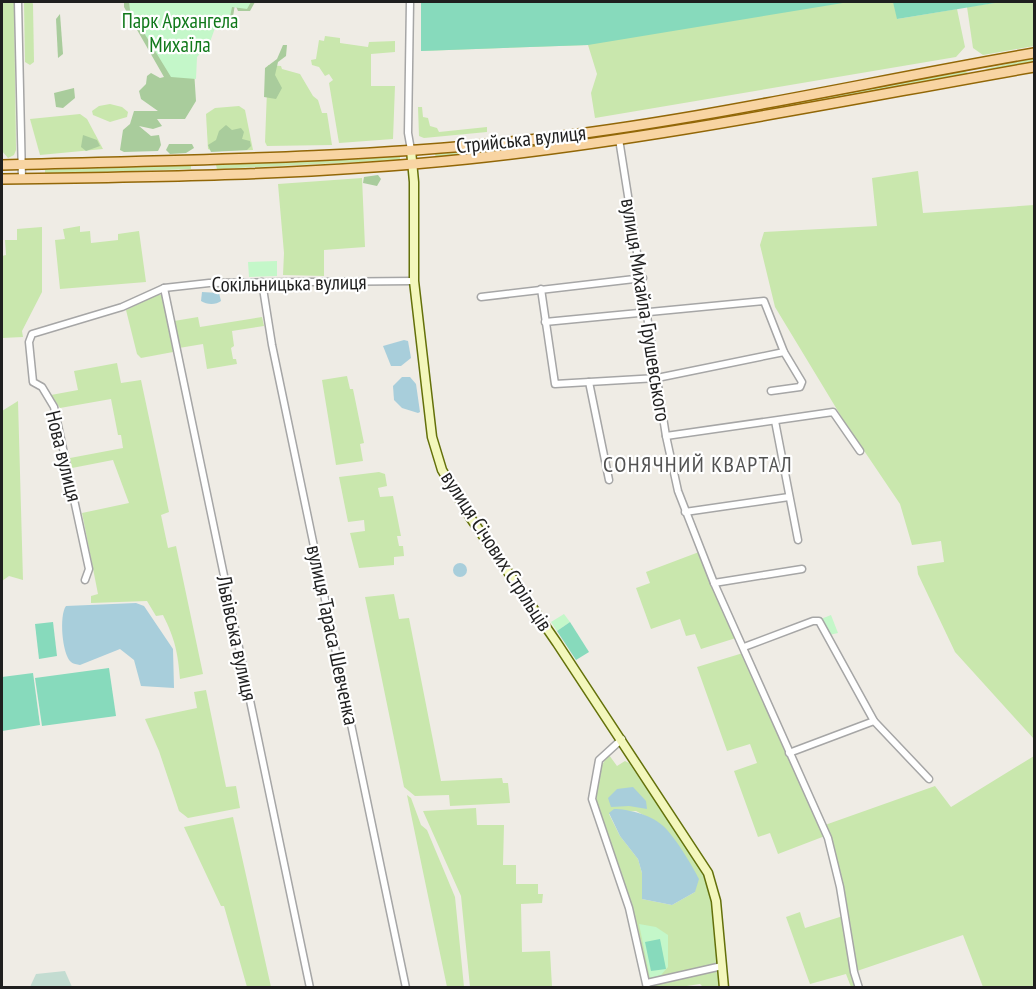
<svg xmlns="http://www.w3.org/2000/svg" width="1036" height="989" font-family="'PT Sans Narrow',sans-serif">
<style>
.grass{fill:#c9e7ad;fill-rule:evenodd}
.forest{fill:#a9cc9c}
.wetland{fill:#c3dcd1}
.park{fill:#c4f7c9}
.pitch{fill:#87dabc}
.water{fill:#a8cedb}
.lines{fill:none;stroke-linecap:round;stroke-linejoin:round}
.street-casing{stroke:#a6a6a6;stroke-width:9}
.secondary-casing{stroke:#64710a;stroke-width:11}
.primary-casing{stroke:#926707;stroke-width:12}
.street{stroke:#fff;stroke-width:6}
.secondary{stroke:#f3f7bc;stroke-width:8}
.primary{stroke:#f8d4a2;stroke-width:9}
.labels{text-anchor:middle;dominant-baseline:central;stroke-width:4.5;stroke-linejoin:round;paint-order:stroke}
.park-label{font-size:21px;fill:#11791b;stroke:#fff}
.street-label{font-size:21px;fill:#1f1f1f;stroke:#fff}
.neighbourhood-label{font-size:22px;letter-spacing:1.5px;fill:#525252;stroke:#fff}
</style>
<rect width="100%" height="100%" fill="#efece5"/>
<g class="grass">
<path d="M2,2h12l2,148 -2,5 -6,3 -6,-7z"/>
<path d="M24,2h8l1,2 1,58 -4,3 -5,-3z"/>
<path d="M422,2h486l-11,17 60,-10 8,38 -9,10 -361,61 -4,-25 6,-19 -9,-29 -167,6z"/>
<path d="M1001,2h33v44l-51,9 -10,-7 -6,-41z"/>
<path d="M325,36l15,2v5l28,4 1,-5 26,-1v11l-24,2v32h24l-2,53 -54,4 -10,-60 4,-3 -4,-6 -4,2 -6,-9 -7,-2 -1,-5 5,-1 3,-19 5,1z"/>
<path d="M1034,58v4l-42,8 -7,-1z"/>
<path d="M268,65l13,1 1,3 18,5 13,22 5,4 4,13h5l5,32 -65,1 -2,-4z"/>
<path d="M965,71l3,2 -2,3 -349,60 -181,22 -1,-4 182,-22z"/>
<path d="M110,104l12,3 6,5 -1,5 -17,5 -17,-7 -1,-4 7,-5z"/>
<path d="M239,106l6,4 8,40 -40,1 -5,-2 -2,-35 9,-6z"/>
<path d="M418,107h4l1,10 5,1 2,8 7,2 2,4 48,-5v5l-63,6 -5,-2z"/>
<path d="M80,114l7,5 16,30 -63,6 -10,-36z"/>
<path d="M400,156v4l-183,9 -1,-4z"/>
<path d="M191,165v4l-146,5v-5z"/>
<path d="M918,171l5,42 111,-8v534l-79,-87 -37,-78 -1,-8 27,-4 -3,-21 -29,4 -12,-41 -56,-83 -69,-114 -15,-62 4,-13 113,-6 -5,-48z"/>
<path d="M362,178l3,69 -41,3v26l-41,-1 1,-22 -6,-69z"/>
<path d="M80,226v6l10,-1 1,12 27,-3v-6l21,-3 7,51 -86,7 -5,-49 10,-1 -2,-10z"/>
<path d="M42,227v65l-20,39 1,6 -21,1v-82l4,-1 -1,-15h12v-11z"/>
<path d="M157,295h5l11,57 -32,6 -4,-4 -11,-44z"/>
<path d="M198,317l2,10 62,-10 2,9 -32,5 2,15 -3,2 2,11h3l1,5 -30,5 -4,-25 -24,4 -5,-27z"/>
<path d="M117,363l4,20 20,-3 28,132 -8,3 7,33 8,-2 27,128 -23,5c-2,-26 -5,-40 -17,-64l-7,1 -9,-15 -56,2v-7l7,-2 -16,-81 47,-10 -16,-43 -41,8 -2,-10 53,-10 -2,-13h-3l-7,-36 -51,9 -9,-13 27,-5 -4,-19z"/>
<path d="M347,376l3,13h3l11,54 -4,1 3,17 -27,4 -14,-85z"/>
<path d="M18,401l5,179 -14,-4 -7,5v-170z"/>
<path d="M379,472l6,2 2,12 -9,2 2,9 13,-1 8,40h-4l2,10h4l1,10 -10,1v8l-35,3 -9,-35 15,-2 -1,-11 -16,2 -9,-45z"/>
<path d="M699,552l37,86 -35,11 -6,-15 -9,2 -6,-17 -29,10 -15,-41 14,-5 -4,-11z"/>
<path d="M394,594l5,25 10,-1 32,163 61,-3 1,5h5l2,20 -60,3 -1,-11 -34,1 -11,-9 -39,-190z"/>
<path d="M743,653l82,183 -47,18 -8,-21 -12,4 -24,-66 23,-8 -7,-19 -23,7 -30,-84z"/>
<path d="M206,690l20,97 10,-1 4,22 -52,10 -9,-7 -20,-60 -14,-32 52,-11 -3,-16z"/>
<path d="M609,755l8,11 8,-5 4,2 75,110 8,29 9,85h-18l-3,-3 -20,3h-31l-17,-79 -35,-99c-3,-20 -2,-38 12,-54zM636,811l15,8 44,73 -23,13 -30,-6v-26l-4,-14 -18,-23 -11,-22z"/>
<path d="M1034,756v231h-51l-20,-52 -106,36c-8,-49 -12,-100 -32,-146l110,-39 16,21z"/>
<path d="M407,795l4,3 10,27 6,5 28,67 9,90h-17z"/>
<path d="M476,808l1,17h27l-1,40h13v19h22v10h5l-1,9 -21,1 1,48 28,-1 2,36h-82l-9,-91 -38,-85z"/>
<path d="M233,817l38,170h-24l-23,-81h-3l-37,-79z"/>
<path d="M800,912l5,16 38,-12 14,71h-6l-5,-13 -36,10 -24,-67z"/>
</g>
<g class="forest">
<path d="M124,2h131l-5,9h-12l-3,-7 -3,19 -6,2 -9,-3 -24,33 3,46 -11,18h-28l5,7 -9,3 -14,-3 12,10 8,-1 2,10 -3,6 -34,1 -4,-2 3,-20 7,-6 4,-13h24l-17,-12 -2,-8 7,-7 1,-8 4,-3 9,5 4,-1 -40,-70z"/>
<path d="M60,14l3,40 -5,4 -2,-39z"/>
<path d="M283,45h4l-1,11 -8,6 -3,13 7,13 -6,11 -12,-2 1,-29 12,-9z"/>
<path d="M74,88l1,10 -12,10 -7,-1 -2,-14z"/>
<path d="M226,125l6,5 9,-2 3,4 -2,7 8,2 1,5 -4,4 -36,2 -3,-7 8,-5 3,-9z"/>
<path d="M83,135l14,5 3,6 -14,5 -5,-4z"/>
<path d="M169,144h23l2,4 -8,5 -16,1 -4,-4z"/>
<path d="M378,175l3,4 -4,7 -14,-3 1,-6z"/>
</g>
<path class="wetland" d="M65,971l7,16h-42l6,-13z"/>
<g class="park">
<path d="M129,2h122l-4,7 -15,-2 -3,15 -14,6 -5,14 -13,15 -1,22 -25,-2 -41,-67z"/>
<path d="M277,261v15l-28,1 -1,-15z"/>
<path d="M564,614l6,8 -13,9 -6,-9z"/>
<path d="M831,615l7,18 -9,2 -8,-16z"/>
<path d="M639,924l17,3 12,8v32l-7,8 -11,3z"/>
</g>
<g class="pitch">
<path d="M421,2h428l-261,43 -167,6z"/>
<path d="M893,2h108l-104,17z"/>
<path d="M53,622l4,34 -18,3 -4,-35z"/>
<path d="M570,622l19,30 -13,8 -19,-29z"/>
<path d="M109,668l7,48 -74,10 -7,-48z"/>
<path d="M33,673l7,52 -38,6v-54z"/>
<path d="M660,939l6,30 -15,2 -6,-29z"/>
</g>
<g class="water">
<path d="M202,292l17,1 2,8c-5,4 -14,4 -20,0z"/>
<path d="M404,340l4,1 3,17 -10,8h-10l-8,-20z"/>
<path d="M402,377h8l6,7 4,28 -2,1 -16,-5 -8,-8 -1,-14z"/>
<circle cx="460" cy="570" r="7"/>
<path d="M136,603l8,3 29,43 1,39 -33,-2 -7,-26 -14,-11 -40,16c-3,-1 -7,-1 -9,-3 -9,-8 -12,-47 -5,-56z"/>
<path d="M633,787l13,14 1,8 -18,-3 -18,1 -3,-9 9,-9z"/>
<path d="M614,809c14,0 37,6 48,16 12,10 30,40 37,54l-4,13 -23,13 -30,-6v-26l-4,-14 -18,-23 -11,-23z"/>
</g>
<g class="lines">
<g class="street-casing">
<g id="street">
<path d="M18,2l4,177"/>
<path d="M410,2l-2,131 3,17"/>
<path d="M619,139l47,297 12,55 36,92 114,255 12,49 14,85 5,16"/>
<path d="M262,282l10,63 134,643"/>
<path d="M164,288l146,700"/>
<path d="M541,289l14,95 102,-6 127,-26"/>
<path d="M481,297l162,-19"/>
<path d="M545,322l219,-21 20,51 18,30 -2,5 -29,4"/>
<path d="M589,382l20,98"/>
<path d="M775,421l23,119"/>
<path d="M666,436l167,-24 27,39"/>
<path d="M685,512l104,-15"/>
<path d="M85,580l4,-11 -35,-162 -12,-20 -9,-5 -4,-40 3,-8 90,-27 42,-19 45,-5 205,-2"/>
<path d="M714,583l88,-14"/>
<path d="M744,647l69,-26h6l55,100 55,58"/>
<path d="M622,739l-23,21 -7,39 37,109 18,80"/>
<path d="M789,753l85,-32"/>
<path d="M647,983l75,-17"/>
</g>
</g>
<g class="secondary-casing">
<path id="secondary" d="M411,150l3,32v99l18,156 10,33 28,47 87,126 151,230 8,28 8,87"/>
</g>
<g class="primary-casing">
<g id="primary">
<path d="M2,165c176,-5 352,-6 527,-25 170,-19 337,-58 505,-87"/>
<path d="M2,179c155,-2 310,-4 465,-20 190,-20 379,-59 567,-92"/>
</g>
</g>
<use href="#street" class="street"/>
<use href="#secondary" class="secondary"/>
<use href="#primary" class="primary"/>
</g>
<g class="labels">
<g class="park-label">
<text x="180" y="20">Парк Архангела<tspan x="180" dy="24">Михаїла</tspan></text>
</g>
<g class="street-label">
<text transform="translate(521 139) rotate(-6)">Стрийська вулиця</text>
<text transform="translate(289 283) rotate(-1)">Сокільницька вулиця</text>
<text transform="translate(646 310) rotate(81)">вулиця Михайла Грушевського</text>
<text transform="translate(64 456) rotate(76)">Нова вулиця</text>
<text transform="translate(497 551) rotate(57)">вулиця Січових Стрільців</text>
<text transform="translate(333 635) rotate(78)">вулиця Тараса Шевченка</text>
<text transform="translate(237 638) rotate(78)">Львівська вулиця</text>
</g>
<g class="neighbourhood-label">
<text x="698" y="464">СОНЯЧНИЙ КВАРТАЛ</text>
</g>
</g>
<rect width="1036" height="989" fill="none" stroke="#1f1f1f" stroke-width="6"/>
</svg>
